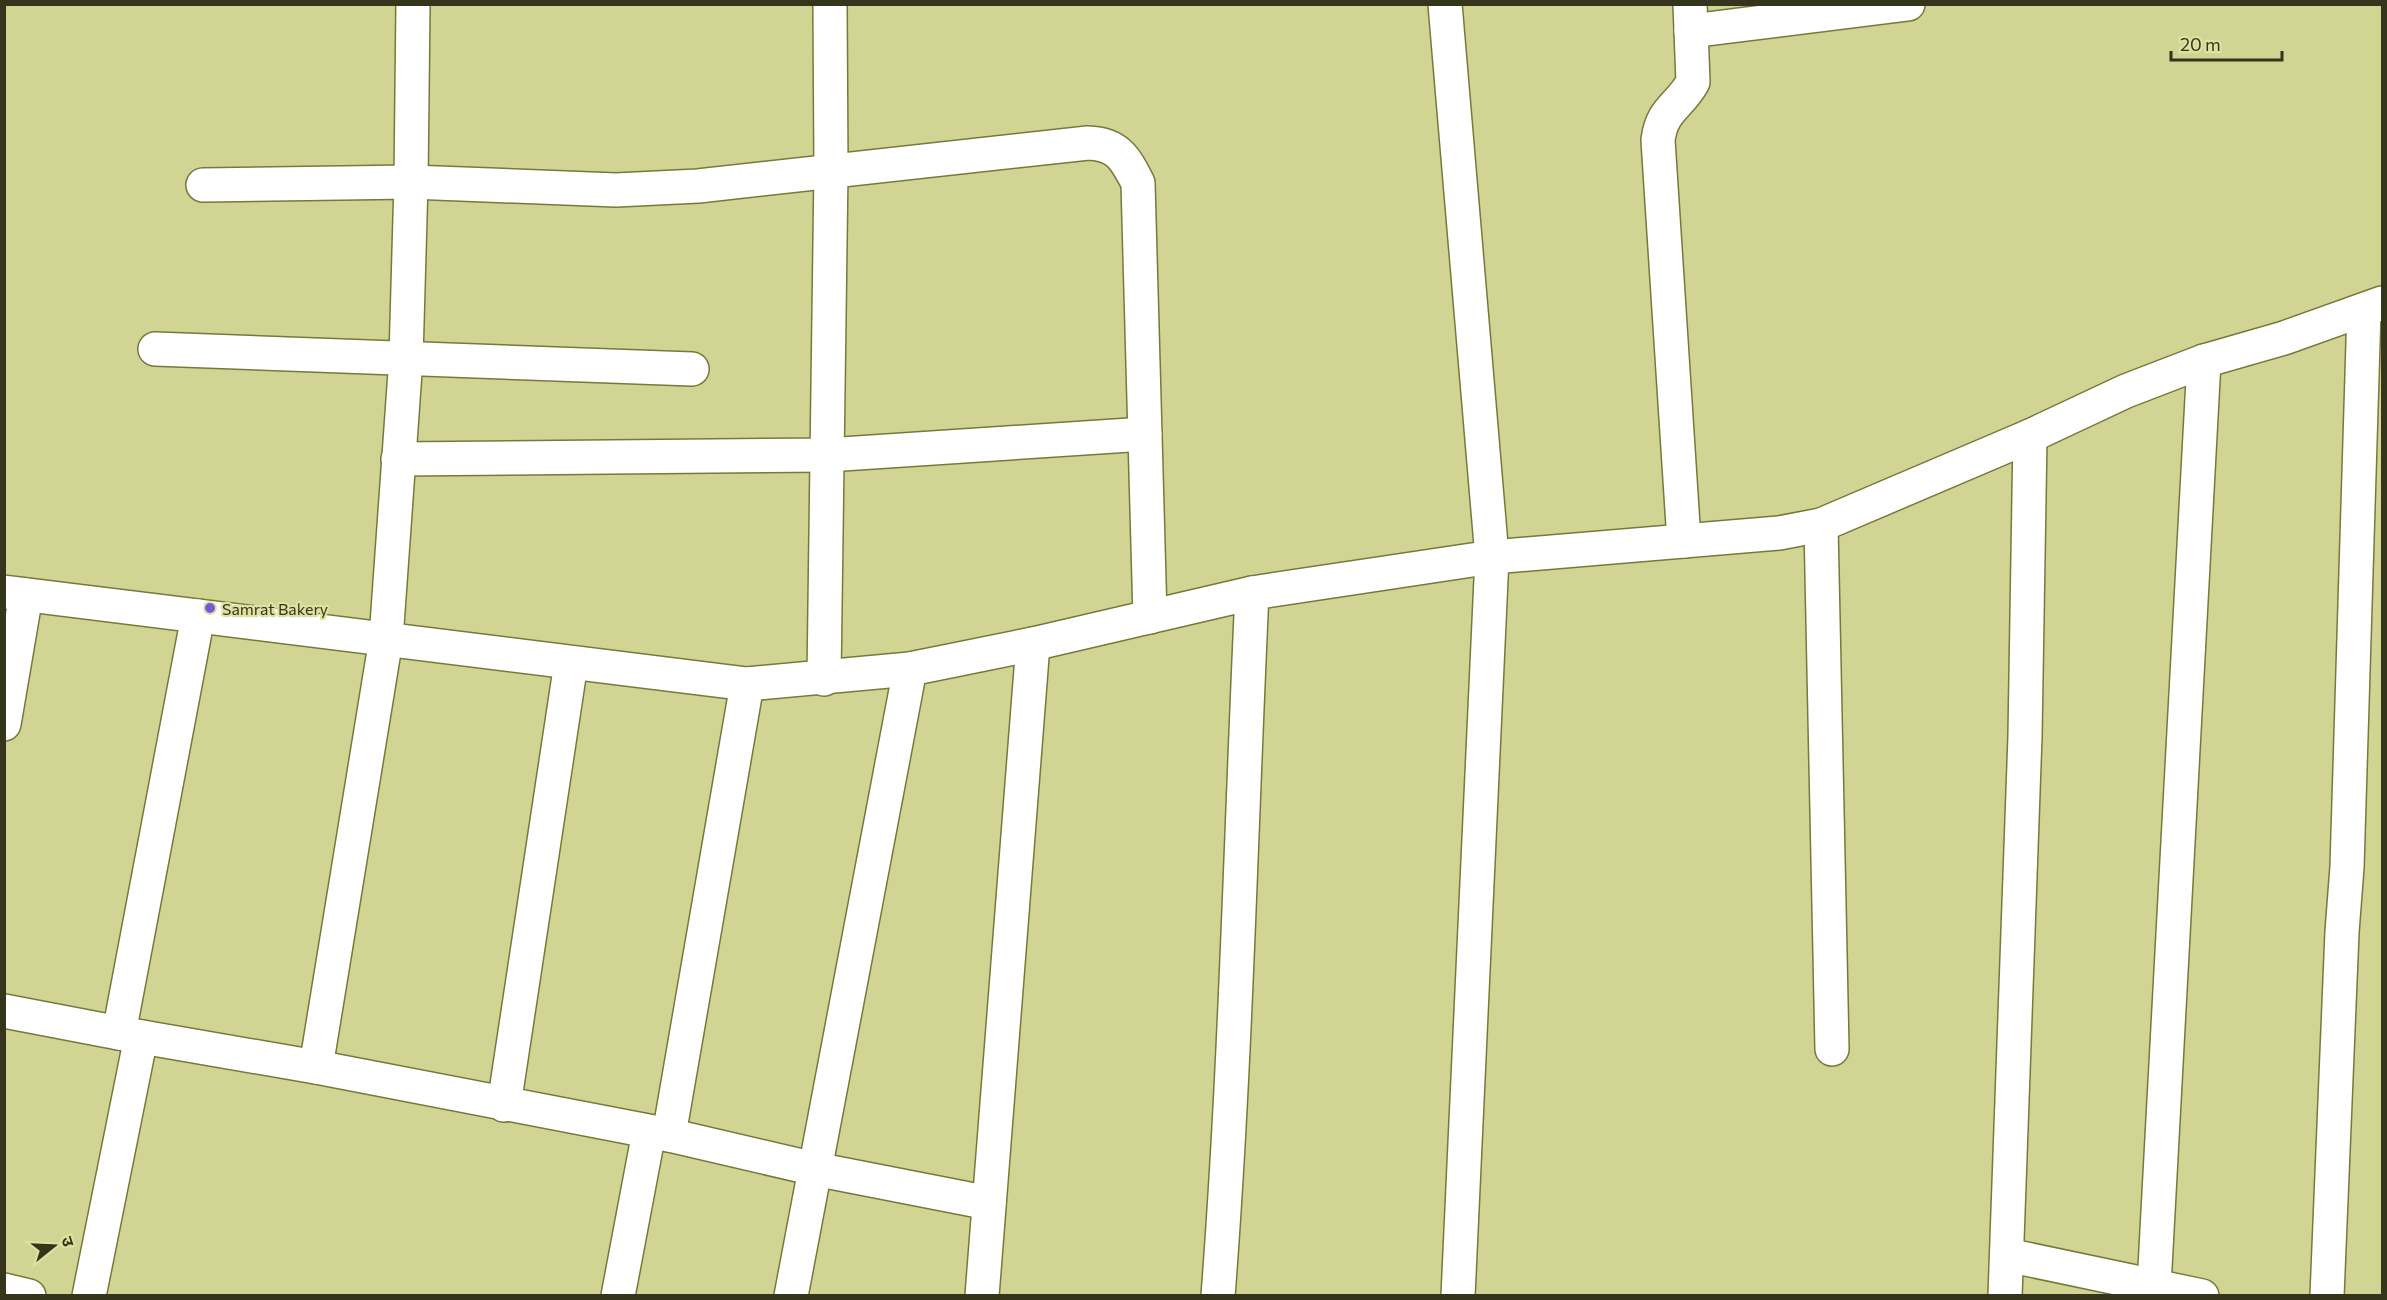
<svg xmlns="http://www.w3.org/2000/svg" width="2387" height="1300" font-family="Commissioner,'Noto Sans Devanagari',sans-serif">
<style>
.lines{fill:none;stroke-linecap:round;stroke-linejoin:round}
.minor-casing{stroke:#77793b;stroke-width:36}
.minor{stroke:#fff;stroke-width:33}
.poi-dot{fill:#7659d3;stroke:#dee1a0;stroke-width:2}
.labels{text-anchor:middle;dominant-baseline:central;stroke-width:4.5;stroke-linejoin:round;paint-order:stroke}
.poi-label{font-size:16px;fill:#34351a;stroke:#dee1a0;text-anchor:start}
</style>
<rect width="100%" height="100%" fill="#d1d493"/>
<g class="lines">
<g class="minor-casing">
<g id="minor">
<path d="M1445,4l47,553 -34,739"/>
<path d="M1691,31l217,-27"/>
<path d="M203,185l208,-3 205,8 82,-4 390,-43c30,1 37,15 50,40l12,434"/>
<path d="M155,349l537,20"/>
<path d="M398,459l429,-4 318,-21"/>
<path d="M1821,525l11,524"/>
<path d="M1684,541l-26,-401c4,-31 21,-33 35,-58l-3,-78"/>
<path d="M4,592l743,92 163,-15 123,-25 219,-51 240,-36 287,-24 42,-8 209,-89 96,-45 78,-30 80,-23 98,-35"/>
<path d="M824,679l7,-509 -1,-166"/>
<path d="M4,724l22,-129"/>
<path d="M4,1011l115,22 197,34 353,68 146,34 174,34"/>
<path d="M119,1033l79,-417"/>
<path d="M316,1067l70,-428 20,-281 5,-176 2,-178"/>
<path d="M504,1105l67,-442"/>
<path d="M669,1135l78,-451"/>
<path d="M2007,1255l195,41"/>
<path d="M2154,1286l50,-925"/>
<path d="M4,1290l25,6"/>
<path d="M89,1296l52,-259"/>
<path d="M618,1296l31,-164"/>
<path d="M791,1296l119,-627"/>
<path d="M982,1296l51,-652"/>
<path d="M1218,1296c18,-234 23,-469 34,-703"/>
<path d="M2005,1296l20,-560 5,-300"/>
<path d="M2327,1296l15,-364 5,-65 17,-557"/>
</g>
</g>
<use href="#minor" class="minor"/>
</g>
<circle class="poi-dot" cx="210" cy="608" r="6"/>
<g class="labels">
<g class="poi-label">
<text x="222" y="608">Samrat Bakery</text>
</g>
</g>
<rect width="2387" height="1300" fill="none" stroke="#34351a" stroke-width="12"/>
<g transform="translate(54 1246) rotate(72)" stroke="#dee1a0" stroke-width="4.5" paint-order="stroke">
<path d="M0-4.5L10 22L0 15L-10 22Z" fill="#34351a"/>
<text y="-9" font-size="16" font-weight="bold" text-anchor="middle" fill="#34351a">उ</text>
</g>
<path d="M2171 51v9h111v-9" fill="none" stroke="#34351a" stroke-width="3"/>
<text x="2180" y="51" font-size="18" fill="#34351a" stroke="#dee1a0" stroke-width="4.5" paint-order="stroke">20 m</text>
</svg>
